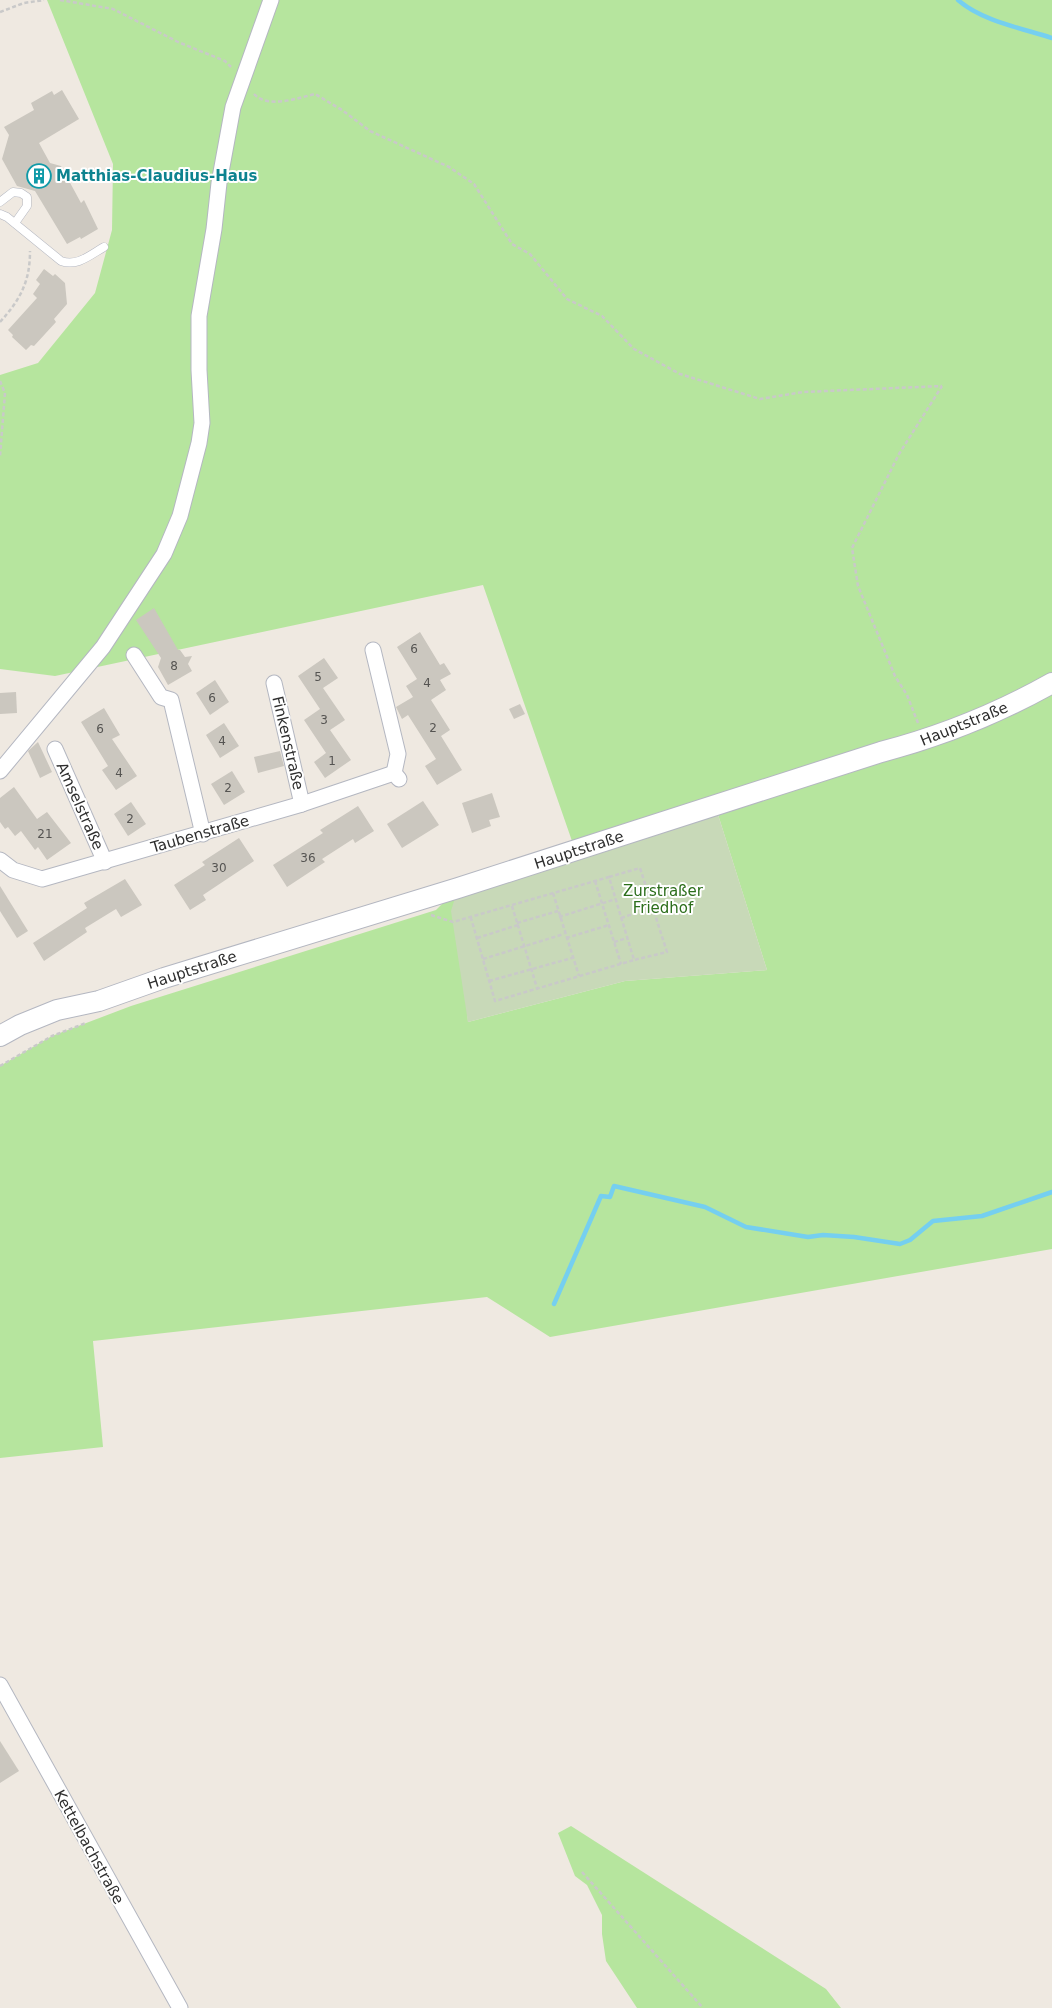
<svg xmlns="http://www.w3.org/2000/svg" width="1052" height="2008" font-family="'DejaVu Sans',sans-serif">
<style>
.green{fill:#b6e59e}
.cemetery{fill:#c8d9b8}
.lines{fill:none;stroke-linecap:round;stroke-linejoin:round}
.stream{stroke:#75cff0;stroke-width:4.5}
.building{fill:#cbc7bf}
.service-casing{stroke:#b4b7c1;stroke-width:9}
.minor-casing{stroke:#b4b7c1;stroke-width:17}
.secondary-casing{stroke:#b4b7c1;stroke-width:22}
.path{stroke:#c9c9c9;stroke-width:2.5;stroke-dasharray:4 2.5;stroke-linecap:butt}
.service{stroke:#fff;stroke-width:8}
.minor{stroke:#fff;stroke-width:15}
.secondary{stroke:#fff;stroke-width:20}
.labels{text-anchor:middle;dominant-baseline:central;stroke-width:4;stroke-linejoin:round;paint-order:stroke}
.number-label{font-size:12px;fill:#555452}
.culture-label{font-size:15px;font-weight:bold;fill:#0d838f;stroke:#fff;text-anchor:start}
.street-label{font-size:15px;fill:#2e2e2e;stroke:#fff}
.park-label{font-size:15px;fill:#2c6e1b;stroke:#fff}
</style>
<rect width="100%" height="100%" fill="#efe9e1"/>
<g class="green">
<path d="M47,0h1005v1249l-502,88 -63,-40 -394,44 10,106 -103,11v-392l52,-30 79,-30 305,-96 22,-22 10,134 157,-41 142,-11 -52,-165 -143,36 -89,-256 -428,91 -55,-7v-294l38,-12 57,-70 17,-63 1,-66z"/>
<path d="M571,1826l255,163 15,19h-204l-31,-47 -4,-27v-19l-15,-30 -12,-9 -17,-43z"/>
</g>
<path class="cemetery" d="M715,805l52,165 -142,11 -157,41 -17,-111 7,-23z"/>
<g class="lines">
<g class="stream">
<path d="M958,0c24,21 63,28 94,38"/>
<path d="M554,1304l47,-108 9,1 4,-11 91,21 41,20 62,10 15,-2 31,2 46,7 10,-4 23,-19 49,-5 70,-24"/>
</g>
</g>
<g class="building">
<path d="M62,90l17,29 -40,24 11,20 11,3 20,37 3,-3 14,29 -17,10 -1,-2 -13,7 -32,-53 -18,-5 -15,-27 7,-24 -5,-8 30,-17 -3,-7 21,-12 2,4z"/>
<path d="M44,269l9,7 2,-2 10,9 2,21 -13,15 2,3 -22,24 -3,-1 -5,5 -14,-13 1,-2 -5,-5 29,-32 -4,-4 7,-10 -4,-4z"/>
<path d="M154,608l24,42h2l5,7 7,-1 -4,8 4,7 -24,14 -10,-18 3,-9 -25,-38z"/>
<path d="M420,632l20,33 4,-2 7,11 -11,6 6,10 -15,10 19,30 -9,6 21,34 -25,15 -12,-19 11,-7 -28,-44 -6,4 -6,-12 17,-10 -7,-11 11,-7 -20,-32z"/>
<path d="M324,658l14,20 -15,10 22,32 -15,10 21,30 -26,18 -11,-16 12,-9 -22,-33 16,-11 -22,-33z"/>
<path d="M215,680l14,22 -19,13 -14,-22z"/>
<path d="M16,692l1,21 -17,1v-21z"/>
<path d="M520,704l5,10 -11,5 -5,-10z"/>
<path d="M104,708l16,27 -8,4 25,37 -21,14 -14,-20 6,-4 -27,-44z"/>
<path d="M224,723l15,23 -19,12 -14,-23z"/>
<path d="M38,742l14,30 -12,6 -12,-27z"/>
<path d="M280,751l4,15 -26,7 -4,-16z"/>
<path d="M232,771l13,21 -21,13 -13,-21z"/>
<path d="M14,787l23,32 10,-7 24,31 -24,17 -9,-13 -3,3 -14,-19 -6,5 -7,-9 -3,2 -5,-7v-24z"/>
<path d="M492,793l8,24 -11,3 2,6 -19,7 -10,-30z"/>
<path d="M423,801l16,24 -37,23 -15,-24z"/>
<path d="M131,802l15,22 -18,12 -14,-22z"/>
<path d="M358,806l16,25 -19,12 -2,-4 -31,20 3,3 -38,25 -14,-22 50,-32 -3,-3z"/>
<path d="M239,838l15,23 -51,34 3,5 -16,10 -16,-25 31,-20 -3,-3z"/>
<path d="M125,879l17,26 -21,12 -5,-8 -31,19 2,4 -43,29 -11,-18 54,-35 -3,-5z"/>
<path d="M0,886l28,45 -11,7 -17,-27z"/>
<path d="M0,1741l19,30 -19,12z"/>
</g>
<g class="lines">
<g class="service-casing">
<g id="service">
<path d="M0,202l13,-10 8,1 6,4v9l-12,17"/>
<path d="M0,214l7,3 54,44c16,6 29,-6 43,-14"/>
</g>
</g>
<g class="minor-casing">
<g id="minor">
<path d="M373,650l25,104 -4,19"/>
<path d="M134,655l27,42 10,3 32,134"/>
<path d="M274,683l28,121"/>
<path d="M55,749l50,113"/>
<path d="M0,771l103,-124 61,-93 16,-38 19,-73 3,-20 -3,-53v-54l15,-87 5,-46 14,-76 38,-107"/>
<path d="M0,860l13,10 29,9 260,-75 92,-31 5,6"/>
<path d="M0,1685l180,323"/>
</g>
</g>
<g class="secondary-casing">
<path id="secondary" d="M0,1036l20,-11 37,-15 42,-9 65,-23 294,-90 423,-136c61,-16 116,-38 171,-69"/>
</g>
<g class="path">
<path d="M60,0l53,9 65,33 47,19 6,6"/>
<path d="M0,12l24,-9 20,-3"/>
<path d="M254,94c14,15 44,4 61,0l27,16 28,21 79,36 25,17 38,60 18,10 37,45 35,17 32,33 46,25 80,25 43,-7 139,-6"/>
<path d="M0,322c20,-22 30,-40 30,-71"/>
<path d="M0,381l5,12 -5,63"/>
<path d="M918,723l-11,-28 -12,-19 -37,-90 -6,-38 47,-94 43,-68"/>
<path d="M609,877l31,-9 27,84 -33,8"/>
<path d="M595,881l26,83"/>
<path d="M553,893l26,83"/>
<path d="M512,906l25,82"/>
<path d="M431,915l22,7 156,-45 25,83 -139,41 -24,-83"/>
<path d="M559,917l57,-18"/>
<path d="M621,918l32,-11"/>
<path d="M517,923l41,-12"/>
<path d="M477,938l41,-13"/>
<path d="M566,938l43,-13"/>
<path d="M614,942l13,-4"/>
<path d="M483,959l81,-25"/>
<path d="M489,981l83,-23"/>
<path d="M0,1066l52,-30 34,-13"/>
<path d="M582,1872l121,136"/>
</g>
<use href="#service" class="service"/>
<use href="#minor" class="minor"/>
<use href="#secondary" class="secondary"/>
</g>
<defs>
<g id="building-ring" transform="scale(1.25)"><circle r="9.5" fill="#fff" stroke="#0f9aa8" stroke-width="1.5"/><path d="M-4-6H4V6H1V3H-1V6H-4ZM-2.5-4.3h1.7v1.8h-1.7ZM.8-4.3h1.7v1.8H.8ZM-2.5-1h1.7V.8h-1.7ZM.8-1h1.7V.8H.8Z" fill="#0f9aa8"/></g>
</defs>
<g fill-rule="evenodd">
<use href="#building-ring" x="39" y="176"/>
</g>
<g class="labels">
<g class="number-label">
<text x="414" y="649">6</text>
<text x="174" y="666">8</text>
<text x="318" y="677">5</text>
<text x="427" y="683">4</text>
<text x="212" y="698">6</text>
<text x="324" y="720">3</text>
<text x="433" y="728">2</text>
<text x="100" y="729">6</text>
<text x="222" y="741">4</text>
<text x="332" y="761">1</text>
<text x="119" y="773">4</text>
<text x="228" y="788">2</text>
<text x="130" y="819">2</text>
<text x="45" y="834">21</text>
<text x="308" y="858">36</text>
<text x="219" y="868">30</text>
</g>
<g class="culture-label">
<text x="56" y="176">Matthias-Claudius-Haus</text>
</g>
<g class="street-label">
<text transform="translate(964 724) rotate(-22)">Hauptstraße</text>
<text transform="translate(288 743) rotate(77)">Finkenstraße</text>
<text transform="translate(80 806) rotate(66)">Amselstraße</text>
<text transform="translate(200 834) rotate(-16)">Taubenstraße</text>
<text transform="translate(579 850) rotate(-18)">Hauptstraße</text>
<text transform="translate(192 970) rotate(-18)">Hauptstraße</text>
<text transform="translate(89 1847) rotate(61)">Kettelbachstraße</text>
</g>
<g class="park-label">
<text x="663" y="891">Zurstraßer<tspan x="663" dy="17">Friedhof</tspan></text>
</g>
</g>
</svg>
